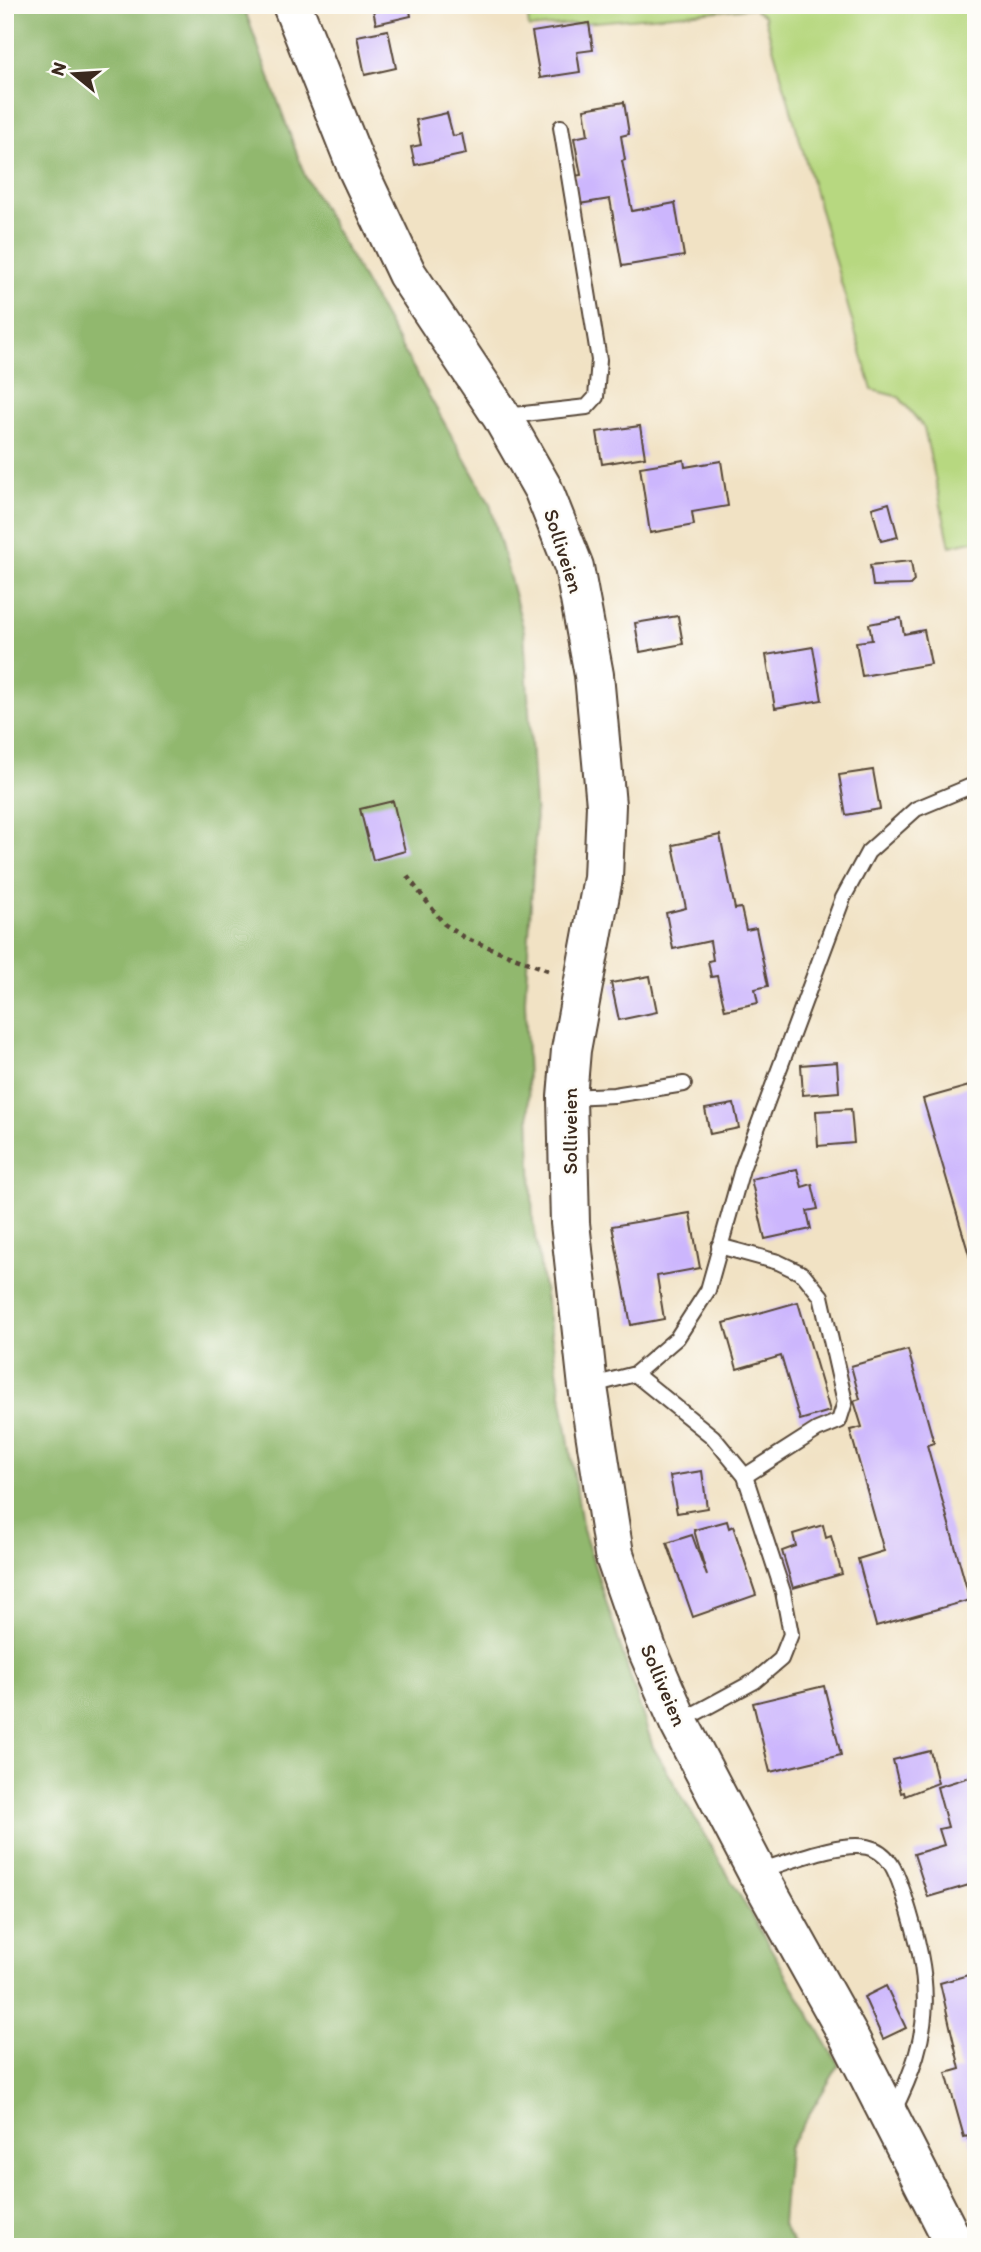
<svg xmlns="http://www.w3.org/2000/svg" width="981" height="2252" font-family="Itim,sans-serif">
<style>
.green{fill:#b7d880;stroke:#79814f;stroke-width:2}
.forest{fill:#91b86e;stroke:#667146;stroke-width:2}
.building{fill:#ccb6fd}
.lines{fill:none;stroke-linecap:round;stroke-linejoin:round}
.lane-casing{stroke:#564637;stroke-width:18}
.secondary-casing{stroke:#564637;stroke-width:42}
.path{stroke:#564637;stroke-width:4.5;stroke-dasharray:5 5;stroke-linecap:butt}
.lane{stroke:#fff;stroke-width:14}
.secondary{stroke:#fff;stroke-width:38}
.labels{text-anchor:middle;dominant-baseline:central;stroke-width:5;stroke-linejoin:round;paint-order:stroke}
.street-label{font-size:21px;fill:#3b2a1e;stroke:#fdfcf7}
</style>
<rect width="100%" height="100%" fill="#fdfcf7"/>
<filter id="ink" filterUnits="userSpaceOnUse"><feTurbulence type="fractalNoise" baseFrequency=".0143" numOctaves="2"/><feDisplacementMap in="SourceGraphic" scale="14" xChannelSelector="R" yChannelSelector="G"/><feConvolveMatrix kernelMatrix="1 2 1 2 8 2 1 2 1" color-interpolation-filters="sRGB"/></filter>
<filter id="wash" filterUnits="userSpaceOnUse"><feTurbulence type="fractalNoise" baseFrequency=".00686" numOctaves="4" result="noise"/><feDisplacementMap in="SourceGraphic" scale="28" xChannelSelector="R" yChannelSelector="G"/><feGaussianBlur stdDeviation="1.57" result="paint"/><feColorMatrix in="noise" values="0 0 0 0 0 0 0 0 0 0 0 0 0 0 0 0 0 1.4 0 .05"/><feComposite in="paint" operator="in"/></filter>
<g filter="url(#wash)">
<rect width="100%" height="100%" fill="#f1e2c4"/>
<path class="green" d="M527,5h449v535l-26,6 -26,-118 -25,-31 -27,-7 -108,-374 -12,-8 -223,20z"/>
<path class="forest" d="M5,5h238l62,171 185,328 34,127 12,191 -11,178 8,221 50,309 70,217 186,318 -51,84 -6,76 14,22h-791z"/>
<g id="blocks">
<g class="building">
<path d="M372,5h37l2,11 -35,8z"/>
<path d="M589,23l4,27 -16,2 3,20 -40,6 -8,-46z"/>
<path d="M388,30l8,38 -31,7 -8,-39z"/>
<path d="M624,102l5,32 -8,2 4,24 -3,1 10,50 43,-8 9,53 -62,10 -12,-67 -31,5 -5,-28 7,-1 -7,-37 14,-3 -4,-26z"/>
<path d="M447,113l6,23 9,-2 4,20 -51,11 -4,-18 10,-2 -5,-25z"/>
<path d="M640,426l5,31 -43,7 -5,-32z"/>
<path d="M684,460l1,7 36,-6 7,45 -36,6 2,13 -44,8 -10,-66z"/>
<path d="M889,503l9,34 -17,4 -9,-33z"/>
<path d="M911,561l3,20 -4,4 -37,1 -3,-21z"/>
<path d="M678,616l5,28 -43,8 -5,-29z"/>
<path d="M901,618l3,16 20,-4 7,34 -69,12 -6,-34 16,-2 -3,-16z"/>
<path d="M813,647l9,53 -47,8 -9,-53z"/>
<path d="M873,770l7,39 -34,6 -7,-40z"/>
<path d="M393,801l12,50 -32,9 -13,-51z"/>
<path d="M720,835l15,74 6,-1 5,22 10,-2 12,58 -13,3 3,14 -33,7 -8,-34 -6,1 -3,-16 5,-1 -3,-19 -37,8 -7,-36 20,-5 -13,-63z"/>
<path d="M650,976l7,36 -38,8 -8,-37z"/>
<path d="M837,1062l2,30 -36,3 -2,-30z"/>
<path d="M976,1084v191h-1l-52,-176z"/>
<path d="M734,1104l5,24 -29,6 -5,-25z"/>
<path d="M851,1109l3,34 -36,3 -2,-35z"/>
<path d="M797,1169l5,18 10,-3 6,25 -11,2 4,18 -46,10 -14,-60z"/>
<path d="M690,1213l10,55 -43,8 7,43 -33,6 -19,-99z"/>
<path d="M798,1302l32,109 -30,9 -19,-64 -44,13 -13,-46z"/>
<path d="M908,1350l26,93 -7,2 43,155 -94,26 -18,-67 26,-8 -34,-121 12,-3 -8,-26 6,-2 -9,-33z"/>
<path d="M702,1471l5,37 -30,5 -7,-37z"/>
<path d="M727,1521l2,7 4,-2 23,69 -63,22 -26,-74 25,-8 15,41 -13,-46z"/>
<path d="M823,1525l3,13 5,-2 11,38 -49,14 -11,-37 14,-5 -3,-12z"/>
<path d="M824,1686l17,69 -71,17 -17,-69z"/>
<path d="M930,1751l8,32 -33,13 -1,-4 -3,1 -8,-33z"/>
<path d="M976,1775v108l-48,14 -14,-43 30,-9 -5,-16 9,-2 -11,-40z"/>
<path d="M975,1973l1,170 -6,2 -2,-9 -4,1 -18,-64 14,-4 -20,-86z"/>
<path d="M886,1986l20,42 -23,11 -19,-42z"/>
</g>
</g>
</g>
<g filter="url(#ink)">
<use href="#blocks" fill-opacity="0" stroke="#564637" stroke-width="2"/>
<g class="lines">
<g class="lane-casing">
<g id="lane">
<path d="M506,416l81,-9 9,-10 3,-37 -38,-233"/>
<path d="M568,1097l46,-2 70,-11"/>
<path d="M719,1246l59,16 25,12 18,22 24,106 -6,19 -22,9 -72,46"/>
<path d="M635,1374l78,63 32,39 38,116 8,42 -10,25 -26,22 -74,40"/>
<path d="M589,1386l46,-12 42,-36 31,-48 34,-121 101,-271 25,-46 48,-43 60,-25"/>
<path d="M758,1871c29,-8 81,-30 109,-24 24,5 30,28 37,48 28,87 31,134 -11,217"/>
</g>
</g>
<g class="secondary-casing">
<path id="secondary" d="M292,5l65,163 50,106 95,143 41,72 31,78 20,108 12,130 -3,73 -32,172 -4,47 3,126 18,164 26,167 33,95 32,74 78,149 91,163 108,212"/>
</g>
<path class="path" d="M407,876l37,48 21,14 85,33"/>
<use href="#lane" class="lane"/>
<use href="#secondary" class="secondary"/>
</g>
</g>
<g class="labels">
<g class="street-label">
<text transform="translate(564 551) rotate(72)">Solliveien</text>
<text transform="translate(569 1131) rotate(-90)">Solliveien</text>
<text transform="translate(664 1685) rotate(67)">Solliveien</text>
</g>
</g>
<rect width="981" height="2252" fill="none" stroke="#fdfcf7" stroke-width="28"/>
<g transform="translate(74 74) rotate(288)" stroke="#fdfcf7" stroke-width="5" paint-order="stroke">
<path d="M0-5L12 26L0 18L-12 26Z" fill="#3b2a1e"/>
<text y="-10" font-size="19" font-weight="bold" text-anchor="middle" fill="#3b2a1e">N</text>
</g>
</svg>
